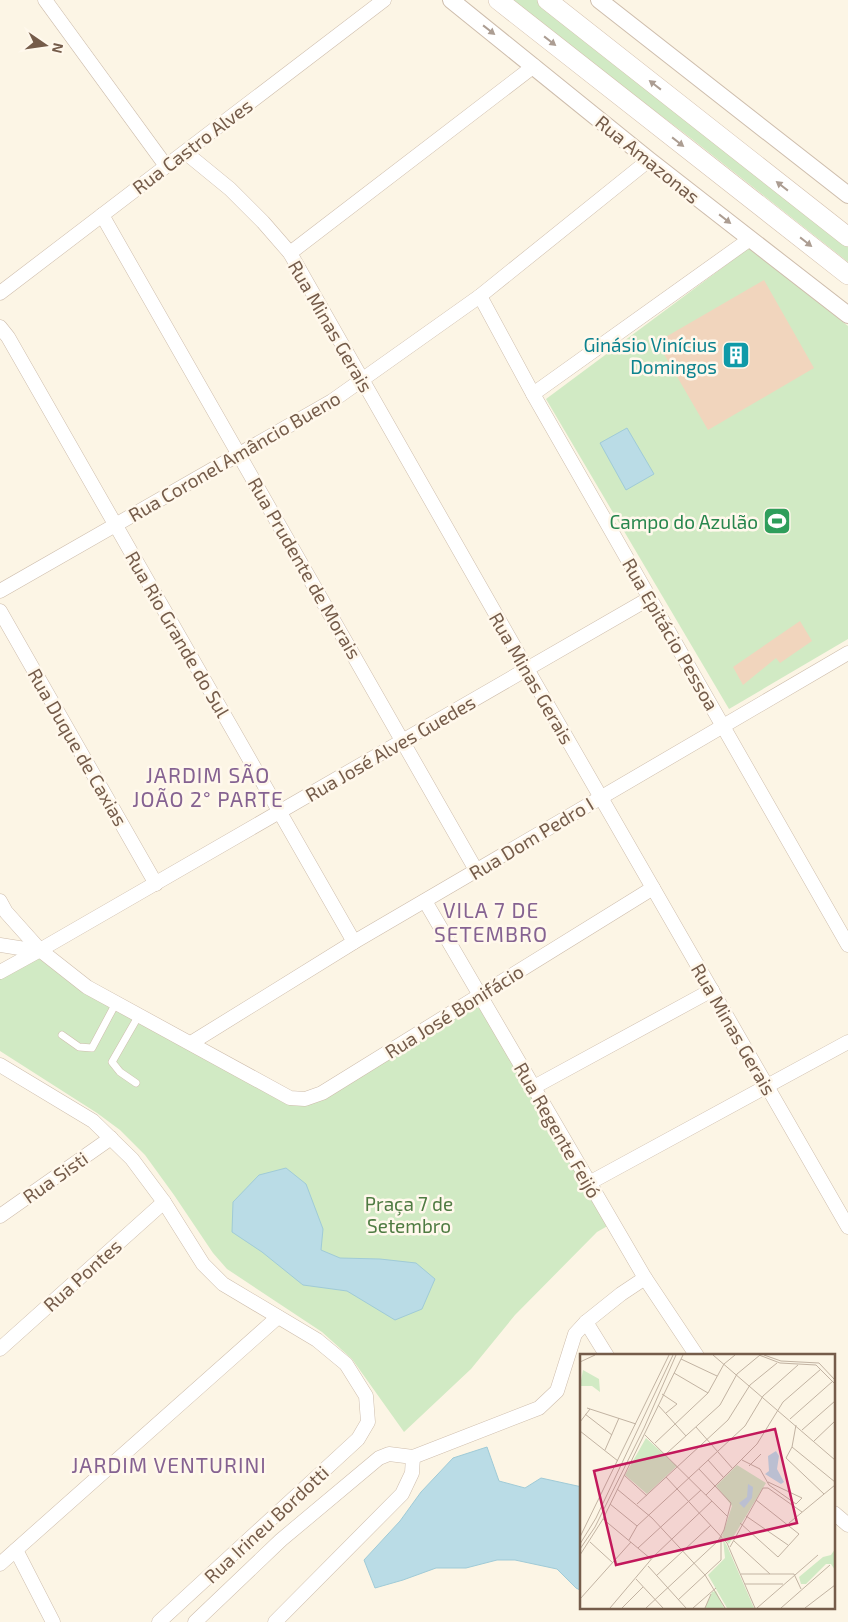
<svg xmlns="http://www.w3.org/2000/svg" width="848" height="1622" font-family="'Exo 2',sans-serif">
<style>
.green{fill:#d1eac4}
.water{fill:#badce6;stroke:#a0cbd7}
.building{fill:#f1d5bd}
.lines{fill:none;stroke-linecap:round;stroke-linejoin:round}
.service-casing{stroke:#cebdac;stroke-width:8}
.minor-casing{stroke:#cebdac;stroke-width:15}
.tertiary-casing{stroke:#cebdac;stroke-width:18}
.secondary-casing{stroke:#d3bfac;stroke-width:20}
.service{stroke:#fff;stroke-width:7}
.minor{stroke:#fff;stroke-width:14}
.tertiary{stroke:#fff;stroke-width:16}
.secondary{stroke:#fff;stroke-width:19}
.oneway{fill:#ac9d92}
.labels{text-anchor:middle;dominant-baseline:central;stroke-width:5;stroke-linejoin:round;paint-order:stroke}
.street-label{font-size:19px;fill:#755c4a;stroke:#fff8ec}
.culture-label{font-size:19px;fill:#0d838f;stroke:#fff8ec;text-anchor:end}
.leisure-label{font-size:19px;fill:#27864d;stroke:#fff8ec;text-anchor:end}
.park-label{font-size:19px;fill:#4f7b42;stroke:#fff8ec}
.quarter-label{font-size:21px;letter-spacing:1px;fill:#856291;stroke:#fff8ec}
.inset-road{fill:none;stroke:#c2b3a2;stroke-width:1}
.view{fill:#c2185b;fill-opacity:0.15;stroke:#c2185b;stroke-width:2.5}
.inset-edge{fill:none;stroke:#755c4a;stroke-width:2.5}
</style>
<rect width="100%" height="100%" fill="#fcf5e5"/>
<g class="green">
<path d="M508,0h32l308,243v19l-160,-126z"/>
<path d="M749,248l99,78v313l-119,70 -183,-310z"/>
<path d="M40,954l266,147 175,-99 130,222 -14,8 -82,83 -44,54 -67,63 -52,-73 -30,-27 -95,-63 -14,-16 -39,-58 -29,-40 -25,-25 -23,-17 -97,-62v-72z"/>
</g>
<g class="water">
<path d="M627,428l27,46 -28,16 -26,-47z"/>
<path d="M286,1168l20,16 17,45 -2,21 19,8 40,1 36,4 19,16 -13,30 -27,11 -48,-29 -44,-6 -41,-33 -30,-20 1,-30 26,-27z"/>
<path d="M487,1447l12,34 26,7 16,-10 41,9v104l-6,-3 -19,-19 -42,-9h-18l-31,8h-30l-33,12 -28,8 -11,-28 36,-39 21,-29 32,-34z"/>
</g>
<g class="building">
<path d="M764,280l50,88 -106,62 -51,-88z"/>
<path d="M800,621l12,20 -32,22 -4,-5 -33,27 -10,-18z"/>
</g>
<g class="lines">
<g class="service-casing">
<g id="service">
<path d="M62,1035l17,12 13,1 24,-45"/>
<path d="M136,1083l-16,-11 -8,-10 27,-47"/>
</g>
</g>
<g class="minor-casing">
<g id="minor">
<path d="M45,0l121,166"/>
<path d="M186,153l44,36 33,33 27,31 237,416 321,558"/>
<path d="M102,215l374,655"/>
<path d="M290,253l244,-187"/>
<path d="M0,293l384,-293"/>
<path d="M480,296l53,98 315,551"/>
<path d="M0,327l8,10 346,605"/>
<path d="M533,394l217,-155"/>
<path d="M0,591l332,-190 148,-105 169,-136"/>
<path d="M0,611l156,273"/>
<path d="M0,901l6,11 34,38 47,37 203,111 15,1 17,-6 331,-205"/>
<path d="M425,901l220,377 52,78"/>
<path d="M0,945l38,6"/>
<path d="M0,972l40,-22 610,-352"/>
<path d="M191,1043l163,-101 494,-289"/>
<path d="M0,1065l93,56 39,38 32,43 39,62 20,20 94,56 29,24 20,32 2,26 -10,17 -199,183"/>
<path d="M534,1087l178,-97"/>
<path d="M589,1183l259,-141"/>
<path d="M0,1216l111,-78"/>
<path d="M586,1322l21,34"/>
<path d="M0,1349l164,-147"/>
<path d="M834,1513l14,12"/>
<path d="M16,1550l37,72"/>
<path d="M0,1564l278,-247"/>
<path d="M195,1622l86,-82 98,-82 10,-4 24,3 126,-49 18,-17 18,-57 11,-12 35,-28 24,-16"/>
<path d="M275,1622l127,-128 10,-21 1,-16"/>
</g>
</g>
<g class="tertiary-casing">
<g id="tertiary">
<path d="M451,0l198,160 199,155"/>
<path d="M599,0l249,195"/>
</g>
</g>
<g class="secondary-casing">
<g id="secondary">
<path d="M498,0l350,275"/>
<path d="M547,0l301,237"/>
</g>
</g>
<use href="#service" class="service"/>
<use href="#minor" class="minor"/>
<use href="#tertiary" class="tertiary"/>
<use href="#secondary" class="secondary"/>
</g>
<defs><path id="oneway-solid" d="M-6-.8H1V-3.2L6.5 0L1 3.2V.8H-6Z" transform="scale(1.25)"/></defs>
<g class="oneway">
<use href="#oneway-solid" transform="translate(489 30) rotate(38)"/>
<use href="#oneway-solid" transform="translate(550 41) rotate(38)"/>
<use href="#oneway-solid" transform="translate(655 85) rotate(-142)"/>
<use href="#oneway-solid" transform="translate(678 142) rotate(38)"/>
<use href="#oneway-solid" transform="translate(782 186) rotate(-142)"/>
<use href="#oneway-solid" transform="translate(725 219) rotate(38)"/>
<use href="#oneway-solid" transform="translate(806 242) rotate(38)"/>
</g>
<defs>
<g id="building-square" transform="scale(1.4375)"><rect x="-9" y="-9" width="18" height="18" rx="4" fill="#0f9aa8" stroke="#fff8ec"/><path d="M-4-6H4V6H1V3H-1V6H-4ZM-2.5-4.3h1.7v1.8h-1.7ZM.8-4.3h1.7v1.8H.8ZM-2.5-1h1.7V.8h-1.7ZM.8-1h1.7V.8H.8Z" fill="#fff"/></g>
<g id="stadium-square" transform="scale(1.4375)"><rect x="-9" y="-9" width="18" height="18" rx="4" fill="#2e9e5b" stroke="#fff8ec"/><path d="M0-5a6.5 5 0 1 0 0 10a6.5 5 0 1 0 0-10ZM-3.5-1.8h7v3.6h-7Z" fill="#fff"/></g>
</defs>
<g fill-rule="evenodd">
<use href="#building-square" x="736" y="355"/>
<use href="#stadium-square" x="777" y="521"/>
</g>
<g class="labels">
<g class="street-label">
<text transform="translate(192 146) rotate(-37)">Rua Castro Alves</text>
<text transform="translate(648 159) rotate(39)">Rua Amazonas</text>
<text transform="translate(331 326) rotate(60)">Rua Minas Gerais</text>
<text transform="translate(234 456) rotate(-30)">Rua Coronel Amâncio Bueno</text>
<text transform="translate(305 568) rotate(60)">Rua Prudente de Morais</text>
<text transform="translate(178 634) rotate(60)">Rua Rio Grande do Sul</text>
<text transform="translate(671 634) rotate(60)">Rua Epitácio Pessoa</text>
<text transform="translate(532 678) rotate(60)">Rua Minas Gerais</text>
<text transform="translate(78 747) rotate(60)">Rua Duque de Caxias</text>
<text transform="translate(390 748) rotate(-30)">Rua José Alves Guedes</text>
<text transform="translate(531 838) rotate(-31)">Rua Dom Pedro I</text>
<text transform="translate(454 1011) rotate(-32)">Rua José Bonifácio</text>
<text transform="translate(734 1029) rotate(60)">Rua Minas Gerais</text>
<text transform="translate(558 1130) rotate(60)">Rua Regente Feijó</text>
<text transform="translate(55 1177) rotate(-35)">Rua Sisti</text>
<text transform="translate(82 1275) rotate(-42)">Rua Pontes</text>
<text transform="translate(266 1524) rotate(-43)">Rua Irineu Bordotti</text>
</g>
<g class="culture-label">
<text x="717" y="344">Ginásio Vinícius<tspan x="717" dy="22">Domingos</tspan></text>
</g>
<g class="leisure-label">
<text x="758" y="521">Campo do Azulão</text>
</g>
<g class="park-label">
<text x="409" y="1203">Praça 7 de<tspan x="409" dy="22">Setembro</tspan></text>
</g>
<g class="quarter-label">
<text x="208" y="774">JARDIM SÃO<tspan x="208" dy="24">JOÃO 2° PARTE</tspan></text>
<text x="491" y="909">VILA 7 DE<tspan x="491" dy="24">SETEMBRO</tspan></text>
<text x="169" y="1464">JARDIM VENTURINI</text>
</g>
</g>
<g transform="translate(580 1354)">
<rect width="255" height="255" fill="#fcf5e5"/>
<path d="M3,16l16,9 1,13 -8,-6h-12zM66,84l31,28 -30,28 -22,-19zM157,111l29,18 -37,61 -7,-8 10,-30 -16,-20zM143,185l4,7 27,62h-27l-19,-33 17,-17zM255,195v21l-4,-6h-5l-20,20h-5l-2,-7 24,-20 8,-2zM136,237l8,17h-19l7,-16z" fill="#d1eac4"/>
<path d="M196,97l3,5 -2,13 7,13 -3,2 -16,-10 4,-3 -1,-15zM168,130l5,3 -1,11 -8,10 -5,-5 8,-6z" fill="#badce6"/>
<path class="inset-road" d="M133,1l122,105M179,1l21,8 36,2 19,19M184,1l17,6 38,2 16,17M101,5l36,17M0,8l15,-7M94,19l34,20M82,40l15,10 -11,9M78,51l28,31M7,54l49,16M5,60l27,21M210,65l43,-38M0,68l10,-13M216,71l-4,22 -6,11 38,36M116,73l37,42M222,76l33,-29M0,77l38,30M65,81l82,81M234,87l21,-20M75,89l53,-50 16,-29 11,-9M212,93l43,35M25,96l14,-32M87,99l53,-48 17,-31 23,-19M128,106l16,18M162,106l18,9 9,16 27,19 6,-6 -34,-16M169,112l12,-12M44,121l23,21M86,123l61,66 28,65M37,135l35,29 53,57 20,33M126,141l51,-51 26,-42 38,-33M30,150l27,22M57,150l91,-84 22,-35 27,-22M166,162l42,29M23,165l48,40M160,169l38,34 21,-23 -43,-34M209,169l46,-38M0,183l89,-182M49,186l8,-14 108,-100 18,-30 35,-31M154,187l36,33M10,188l23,21M0,190l16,-26 77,-163M150,193l33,-59h5l34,24M58,194l63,-58M0,195l15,-22 49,-99 32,-73M0,201l23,-36 80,-164M68,212l38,42M161,220h53l7,15M76,222l55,-51M56,225l27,29M165,230h38M0,245l51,-57M98,246l43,-40v-24M30,254l44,-52 58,-55M42,254l21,-21M66,254l72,-67 6,-11 7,-27 -32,-34M113,254l23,-20M125,254l6,-14M177,254l61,-53M201,254l49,-43M225,254l30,-23"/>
<path class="view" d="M195,75l22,94 -181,42 -22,-94z"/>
<rect width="255" height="255" class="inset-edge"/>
</g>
<g transform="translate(45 45) rotate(103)" stroke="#fff8ec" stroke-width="4" paint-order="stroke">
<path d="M0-4L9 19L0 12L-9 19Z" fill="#755c4a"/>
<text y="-8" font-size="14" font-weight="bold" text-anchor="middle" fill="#755c4a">N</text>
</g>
</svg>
